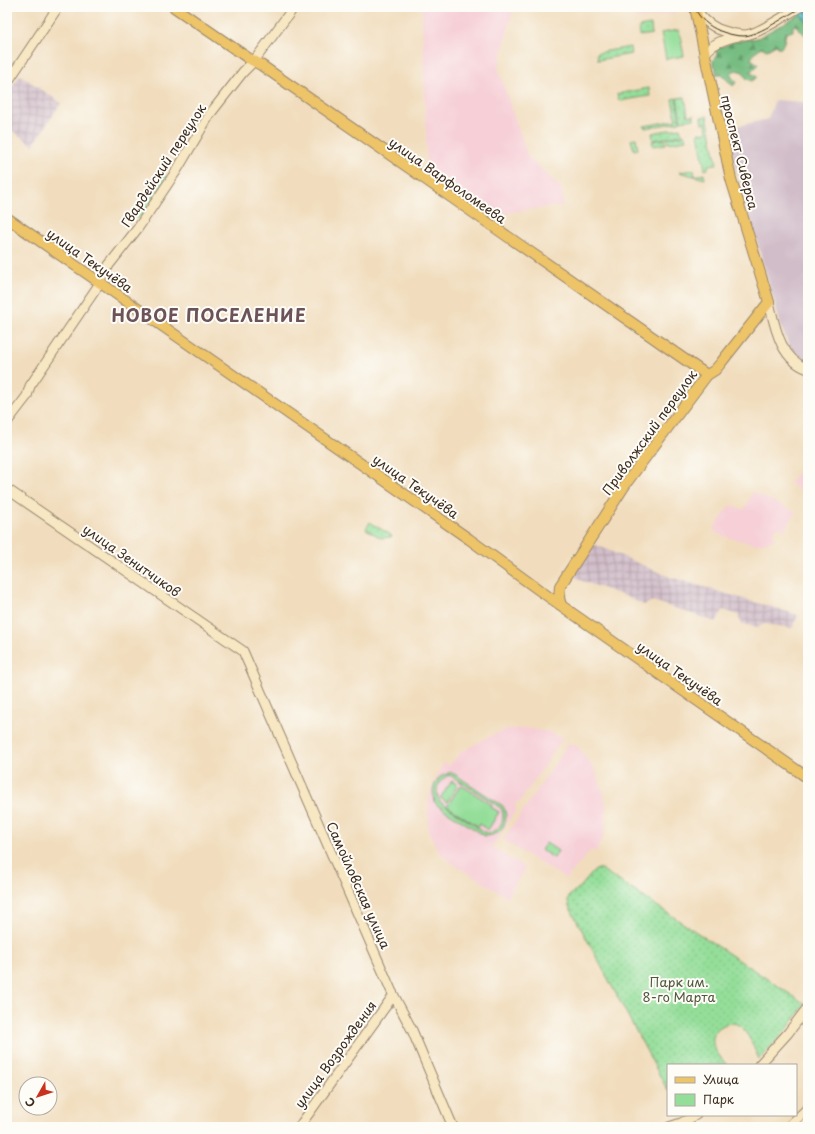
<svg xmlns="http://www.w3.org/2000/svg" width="815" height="1134" font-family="'Playpen Sans',sans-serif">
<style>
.built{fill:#f6cfd7}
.industrial{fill:url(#industrial-grid)}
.railway{fill:#d1bdc9}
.green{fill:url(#green-dots);stroke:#68845c}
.forest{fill:url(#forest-firs);stroke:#597450}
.pitch{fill:#94de9a;stroke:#68845c;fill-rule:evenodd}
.water{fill:url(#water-rules);stroke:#4c7978}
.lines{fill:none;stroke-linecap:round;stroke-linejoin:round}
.secondary-casing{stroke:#96846e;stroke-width:11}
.primary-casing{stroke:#96846e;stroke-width:12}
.secondary{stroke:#f8e7c3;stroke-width:9}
.primary{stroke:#eec469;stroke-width:10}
.tram{stroke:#3b2a1e;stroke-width:1}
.labels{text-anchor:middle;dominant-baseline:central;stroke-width:4;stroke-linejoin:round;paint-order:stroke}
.street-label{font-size:13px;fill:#3b2a1e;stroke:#fdfcf7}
.park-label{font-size:13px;fill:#51573d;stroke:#fdfcf7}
.district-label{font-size:17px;font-weight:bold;letter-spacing:1px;fill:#6c535a;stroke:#fdfcf7}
</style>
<defs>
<pattern id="industrial-grid" width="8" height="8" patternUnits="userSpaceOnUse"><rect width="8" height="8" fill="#d1bdc9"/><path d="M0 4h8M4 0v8" fill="none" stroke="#ab9aa3"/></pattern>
<pattern id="green-dots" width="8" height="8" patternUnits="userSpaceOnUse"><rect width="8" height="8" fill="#94de9a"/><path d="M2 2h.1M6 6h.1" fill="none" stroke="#80bf84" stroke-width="1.8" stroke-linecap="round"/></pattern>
<pattern id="forest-firs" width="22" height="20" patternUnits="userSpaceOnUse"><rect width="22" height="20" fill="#77bd82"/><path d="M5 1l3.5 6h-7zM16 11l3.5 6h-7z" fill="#639a6a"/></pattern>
<pattern id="water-rules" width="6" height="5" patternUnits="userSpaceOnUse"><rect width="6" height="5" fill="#5cc8d3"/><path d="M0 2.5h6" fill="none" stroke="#4da3ab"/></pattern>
</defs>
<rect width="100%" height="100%" fill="#fdfcf7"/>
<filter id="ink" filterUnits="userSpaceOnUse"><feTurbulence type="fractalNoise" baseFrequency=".025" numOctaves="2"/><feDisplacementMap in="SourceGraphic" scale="8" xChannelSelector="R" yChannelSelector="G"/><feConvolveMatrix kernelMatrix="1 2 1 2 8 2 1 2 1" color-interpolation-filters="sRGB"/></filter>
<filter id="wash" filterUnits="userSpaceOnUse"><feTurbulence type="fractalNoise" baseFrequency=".012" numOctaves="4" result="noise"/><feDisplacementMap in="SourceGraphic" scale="16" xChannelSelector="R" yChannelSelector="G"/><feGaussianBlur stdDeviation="0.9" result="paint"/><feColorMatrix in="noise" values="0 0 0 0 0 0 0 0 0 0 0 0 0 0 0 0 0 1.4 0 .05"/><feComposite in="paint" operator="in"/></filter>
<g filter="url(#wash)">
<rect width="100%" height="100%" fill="#f1ddbd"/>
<g class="built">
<path d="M422,7h92l-16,62 30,88 34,32 1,17 -16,1 -7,2h-11l-39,7 -63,-45z"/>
<path d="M635,7h41l1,2 -2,1v3l-38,6z"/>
<path d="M808,460v37l-18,-14z"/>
<path d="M753,492l43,20 -12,19 -5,-5 -7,7 4,5 -8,4 -13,2 -32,-8 -10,-6 17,-25 14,5z"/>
<path d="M526,728l22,4 15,6 -44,65 -3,-2 -1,1 1,8 -24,37 33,21 -18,29 -55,-34 -10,-8 -6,-8 -7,-16 -1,-18 1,-15 5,-16 10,-19 5,3 11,-13 28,-16 19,-8z"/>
<path d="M569,743l9,4 15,20 10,24 3,14v16l-2,14 -8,17 -5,-2 -25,29 -63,-39z"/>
</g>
<g class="industrial">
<path d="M20,75l41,28 -28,42 -26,-18v-33z"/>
<path d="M594,544l76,33 128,38 -6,13 -28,-4 -6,3 -18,-4 -1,-8 -16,-5 -7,12 -63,-21 -9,4 -19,-9 -43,-15 -9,-6z"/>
</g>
<path class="railway" d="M808,89v272l-17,-12 -9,-20 -57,-200 43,-10 7,-19 28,2 3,-1z"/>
<g class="green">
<path d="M651,25l1,9 -12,2 -1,-9z"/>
<path d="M630,47l1,7 -33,6 -1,-7z"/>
<path d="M649,88l1,8 -31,5 -2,-7z"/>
<path d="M685,97l3,19 6,-1v4l-13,2 -4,-23z"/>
<path d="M676,98l4,24 -35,6 -1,-2 32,-6 -4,-21z"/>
<path d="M707,116l10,48 -9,1v4l-3,1 -7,-37 9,-1 -1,-9 -4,1 -1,-7z"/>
<path d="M680,128l2,6h2l2,6 -18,3 -1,-5 15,-2v-1l-29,5 -1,-7z"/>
<path d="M636,138l2,11 -4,1 -3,-10z"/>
<path d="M665,139l1,5 -13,2 -1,-5z"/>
<path d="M694,170l1,6 9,-2 1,5 -26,-7z"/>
<path d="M162,174l6,4 -8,12 -6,-4z"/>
<path d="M153,187l6,5 -20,27 -5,-4z"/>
<path d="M370,522l22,14 -1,1 -10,1 -15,-9z"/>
<path d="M598,869h3l204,135 -19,27 -27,28c-5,-10 -10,-26 -19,-33 -9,-7 -25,0 -27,12 -2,10 8,20 14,27h-59v26l-99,-185 -1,-6 2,-5 11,-9 13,-15z"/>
</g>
<path class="forest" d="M800,14l8,10v14l-13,-13 -2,1v5l-7,2 -2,9 -3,6h-3l-2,-3 -9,5 -6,-3 -7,6 -3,6 7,5 -3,5 -5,2 1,2 5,3v2l-4,3 -6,-3 -3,-6 -7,-2 -4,2 -1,2 1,4 5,4 -4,4 -11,-11h-4l-2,-1v-6l-3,-3v-5l4,-5 -1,-4 1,-2 16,-7 25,-4z"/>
<g class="pitch">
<path d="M679,30l5,26 -18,3 -5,-26z"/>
<path d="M451,772l52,34c8,15 -2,30 -18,30l-48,-31 -2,-3 -2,-11 2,-7 5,-7zM450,775l51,33c6,12 -2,25 -15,25l-46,-31c-7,-11 -2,-23 10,-27z"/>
<path d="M452,781l6,4 -11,17 -7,-4z"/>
<path d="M461,785l31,20 -1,2 8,5 -11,18 -9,-6 -1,2 -31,-20z"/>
<path d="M546,843l12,8 -4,7 -13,-8z"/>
</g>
<path class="water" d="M792,7h15l1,17 -4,-6z"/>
</g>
<g filter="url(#ink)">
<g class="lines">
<g class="secondary-casing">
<g id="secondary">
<path d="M696,8c5,10 12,16 22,21 8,3 18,6 27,6 14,-1 42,-21 55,-28"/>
<path d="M704,55c8,-12 21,-16 34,-19"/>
<path d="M7,83l51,-76"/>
<path d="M769,302c6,25 11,57 39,67"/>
<path d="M7,422l20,-26 3,-10 70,-103 9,-18 29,-37 39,-58 33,-56 33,-42 11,-11 40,-54"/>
<path d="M7,489l236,162 148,339 21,40 41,97"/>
<path d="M759,1065l29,-32 20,-26"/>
<path d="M299,1127l94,-131"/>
<path d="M669,1127l12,-4 15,-8"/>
<path d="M788,1127l20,-19"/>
</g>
</g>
<g class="primary-casing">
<g id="primary">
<path d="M174,7l74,51 13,7 446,310"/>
<path d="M7,218l462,321 70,51 269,188"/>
<path d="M561,605l-2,-7 1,-12 67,-104 80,-107 8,-5 5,-6 49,-62 -38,-123 -36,-172"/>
</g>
</g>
<use href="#secondary" class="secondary"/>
<use href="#primary" class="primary"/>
<path class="tram" d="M694,7c6,12 14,19 26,24 8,3 16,5 24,5 15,-1 44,-21 58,-29"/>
</g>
</g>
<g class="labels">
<g class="street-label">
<text transform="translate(740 152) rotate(76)">проспект Сиверса</text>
<text transform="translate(163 165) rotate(-57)">Гвардейский переулок</text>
<text transform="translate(448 180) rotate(35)">улица Варфоломеева</text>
<text transform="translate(90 260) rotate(35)">улица Текучёва</text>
<text transform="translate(649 432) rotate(-54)">Приволжский переулок</text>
<text transform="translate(416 486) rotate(35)">улица Текучёва</text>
<text transform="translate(132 560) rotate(35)">улица Зенитчиков</text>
<text transform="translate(680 673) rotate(35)">улица Текучёва</text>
<text transform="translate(359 885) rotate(66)">Самойловская улица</text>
<text transform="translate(335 1054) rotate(-54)">улица Возрождения</text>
</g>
<g class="park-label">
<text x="679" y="981">Парк им.<tspan x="679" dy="15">8-го Марта</tspan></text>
</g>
<g class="district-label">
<text x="209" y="315">НОВОЕ ПОСЕЛЕНИЕ</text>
</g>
</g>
<rect width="815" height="1134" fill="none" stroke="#fdfcf7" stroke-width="24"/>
<rect x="667" y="1064" width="130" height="52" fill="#fdfcf7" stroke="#afa8a0"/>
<rect x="675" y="1077" width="20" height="6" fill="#eec469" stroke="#afa8a0"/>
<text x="703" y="1084" font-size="12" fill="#3b2a1e">Улица</text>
<rect x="675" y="1094" width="20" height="12" fill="#94de9a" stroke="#afa8a0"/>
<text x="703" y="1104" font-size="12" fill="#3b2a1e">Парк</text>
<g transform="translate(38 1096) rotate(231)"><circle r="19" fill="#fdfcf7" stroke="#afa8a0"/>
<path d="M0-3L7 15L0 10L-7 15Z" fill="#c8321e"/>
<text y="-6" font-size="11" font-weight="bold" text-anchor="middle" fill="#3b2a1e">С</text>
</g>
</svg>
